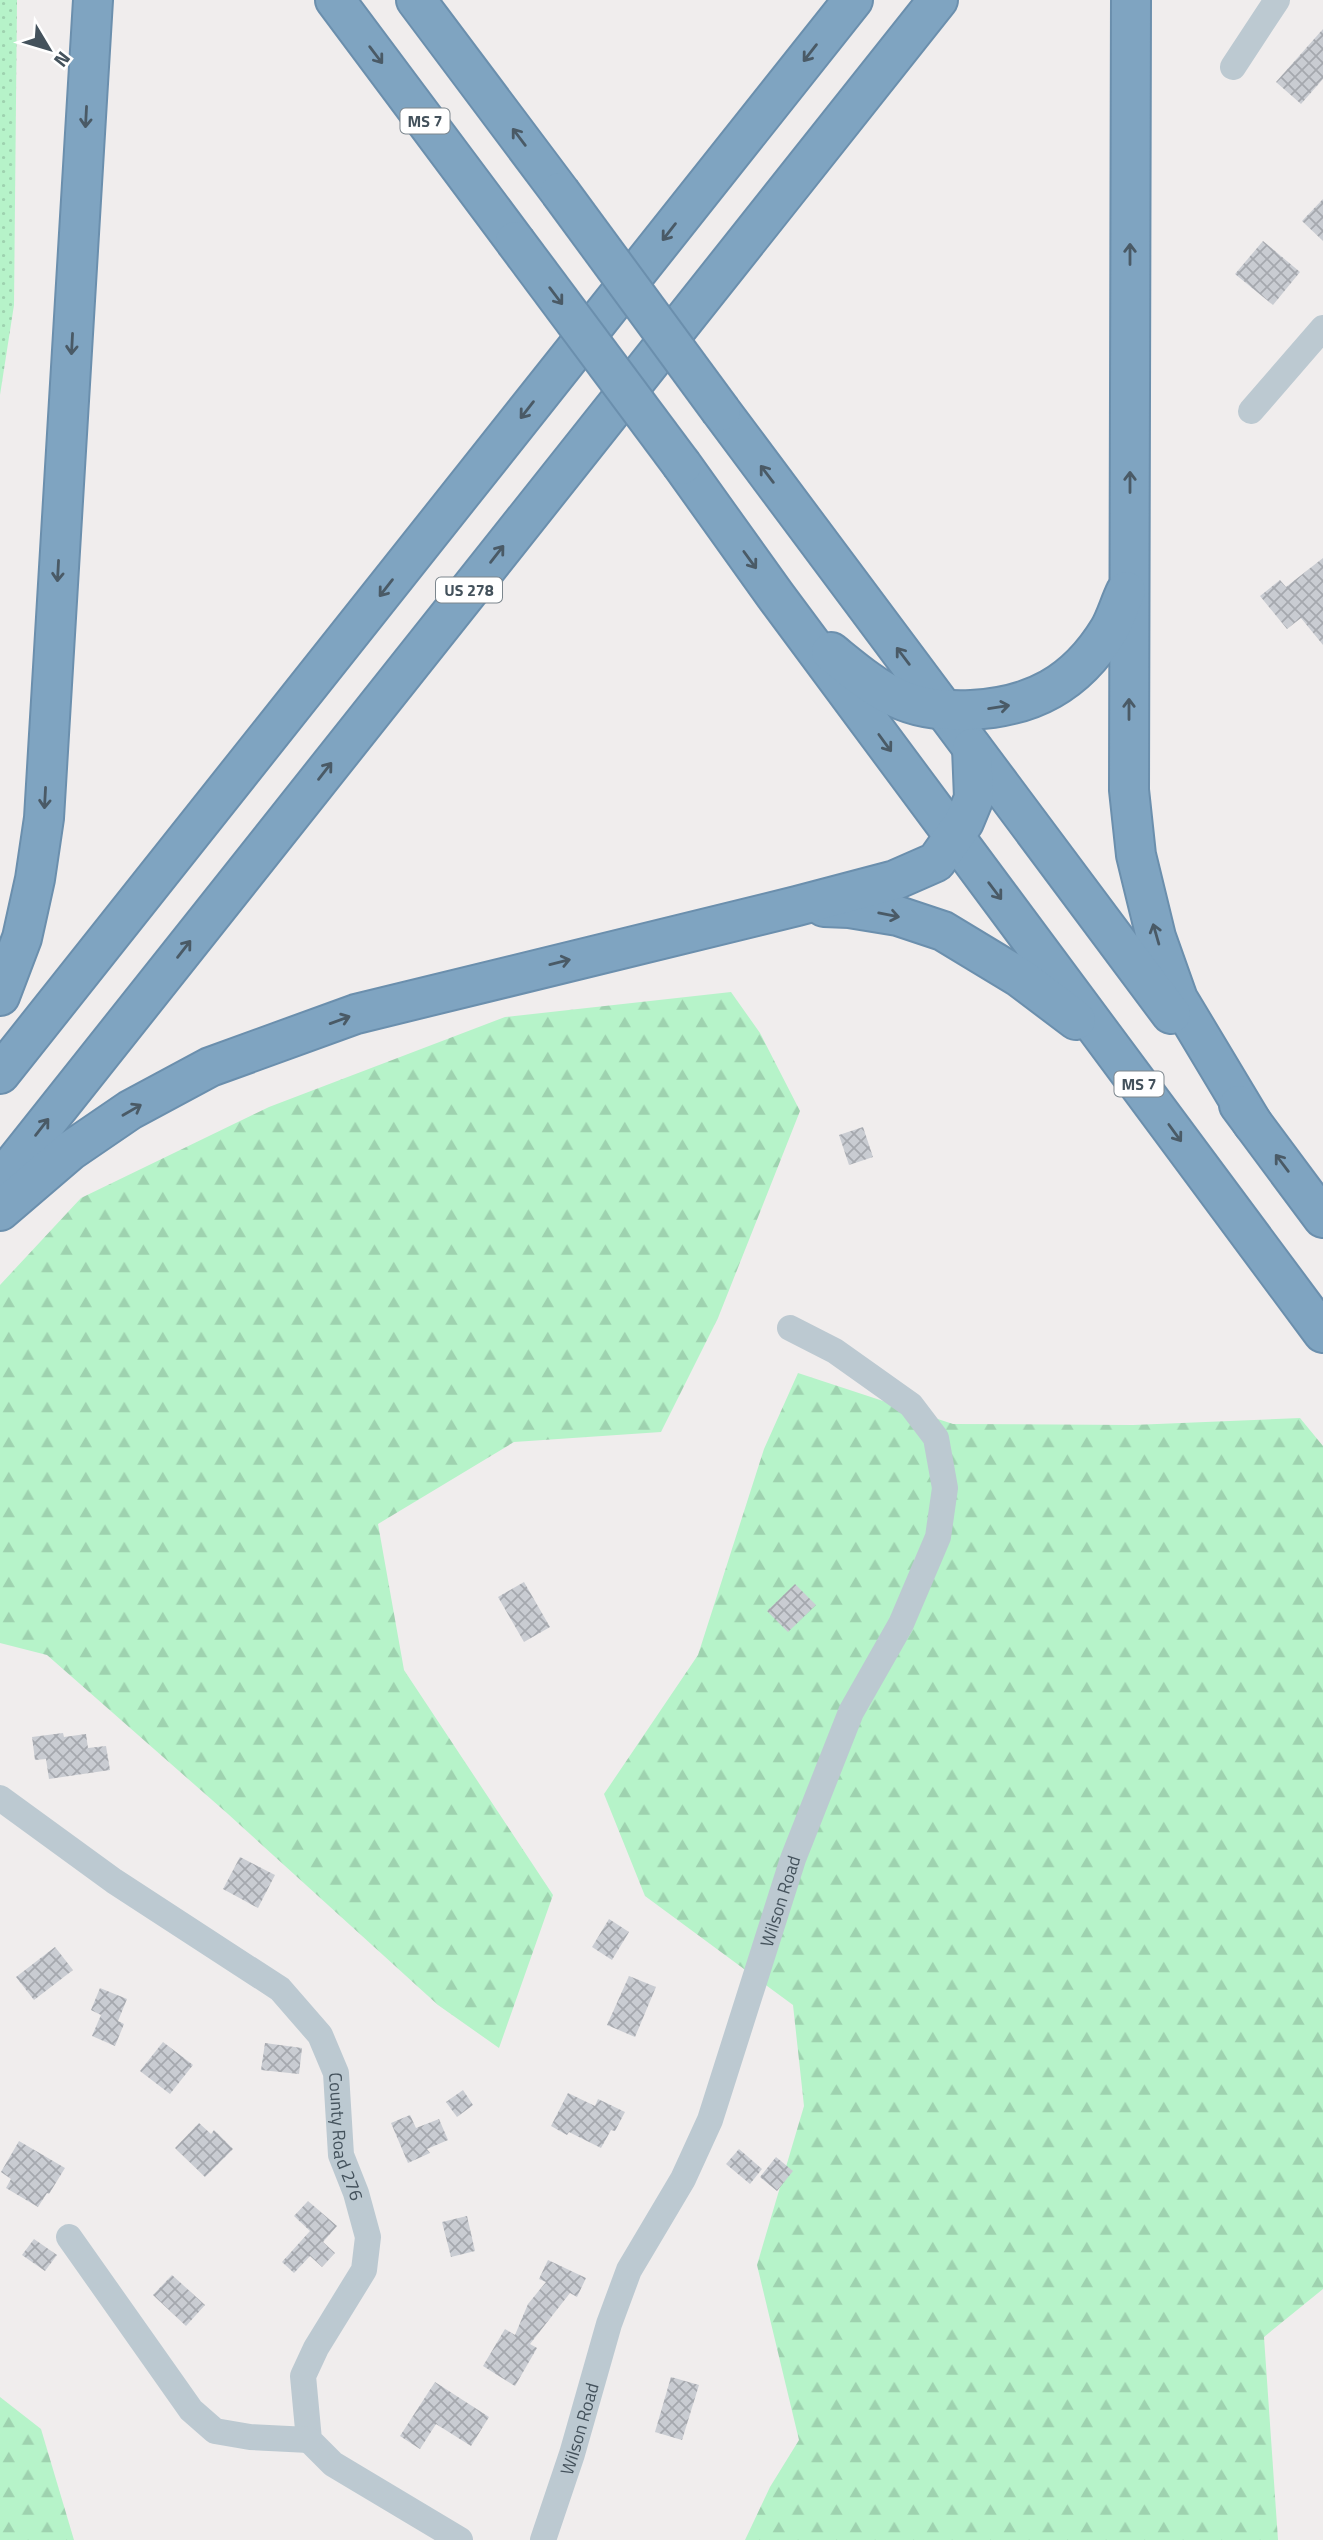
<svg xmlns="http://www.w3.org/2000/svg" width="1323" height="2540" font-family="'Titillium Web',sans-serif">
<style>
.grass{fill:url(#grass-dots)}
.forest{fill:url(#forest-firs)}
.building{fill:url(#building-cross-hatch)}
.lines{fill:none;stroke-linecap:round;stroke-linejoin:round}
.highway-casing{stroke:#6b8fad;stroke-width:42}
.minor{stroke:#bcc9d1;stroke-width:26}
.highway{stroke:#7fa4c1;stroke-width:38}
.highway-bridge-casing{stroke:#6b8fad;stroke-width:42;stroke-linecap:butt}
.highway-bridge{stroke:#7fa4c1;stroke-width:38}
.oneway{stroke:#4a5a66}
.labels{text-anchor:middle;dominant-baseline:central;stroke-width:7;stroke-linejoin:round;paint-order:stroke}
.shield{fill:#fff;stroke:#7c868d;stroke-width:2}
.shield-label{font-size:16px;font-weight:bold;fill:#44525c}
.street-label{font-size:18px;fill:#44525c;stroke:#fff}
</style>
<defs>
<pattern id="grass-dots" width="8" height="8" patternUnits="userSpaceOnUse" patternTransform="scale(1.75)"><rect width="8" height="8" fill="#b6f3c9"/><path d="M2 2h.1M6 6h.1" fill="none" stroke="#9ed2af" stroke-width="1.8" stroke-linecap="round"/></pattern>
<pattern id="forest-firs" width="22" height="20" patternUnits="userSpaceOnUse" patternTransform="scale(1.75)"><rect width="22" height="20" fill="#b6f3c9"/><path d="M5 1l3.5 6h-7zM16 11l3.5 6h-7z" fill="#9ed2af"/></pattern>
<pattern id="building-cross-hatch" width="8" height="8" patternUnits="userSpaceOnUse" patternTransform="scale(1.75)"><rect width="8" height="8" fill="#c9ccd2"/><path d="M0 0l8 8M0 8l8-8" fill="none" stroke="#a5a8ae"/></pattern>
</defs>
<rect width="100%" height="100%" fill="#f0eded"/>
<path class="grass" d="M0,0h17l-3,305 -14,90z"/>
<g class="forest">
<path d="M731,992l29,41 40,78 -82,207 -57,114 -147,10 -136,82 26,146 149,225 -54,153 -61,-43 -210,-191 -181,-159 -47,-12v-358l81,-87 188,-91 236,-90z"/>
<path d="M798,1373l155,51 180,1 167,-7 23,28v843l-59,48 14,203h-533l25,-53 29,-47 -42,-175 47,-159 -11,-101 -148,-109 -41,-102 94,-139 66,-206z"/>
<path d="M0,2397l41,32 33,111h-74z"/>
</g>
<g class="building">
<path d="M1323,29v50l-22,25 -25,-22z"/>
<path d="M1323,199v42l-21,-20z"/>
<path d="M1263,241l37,31 -27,33 -38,-31z"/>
<path d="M1323,558v87l-22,-27 -14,11 -27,-33 20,-16 6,7z"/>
<path d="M863,1127l10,30 -24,8 -10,-30z"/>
<path d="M524,1582l26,45 -26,15 -26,-45z"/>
<path d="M795,1584l21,21 -28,27 -21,-21z"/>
<path d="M63,1733l1,4 22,-3 2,14 18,-2 4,24 -61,9 -3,-20 -11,1 -3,-23z"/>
<path d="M240,1857l35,18 -17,33 -35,-19z"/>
<path d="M609,1919l20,13 -17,28 -20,-13z"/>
<path d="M55,1947l18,23 -39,30 -18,-23z"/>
<path d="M629,1976l27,11 -21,50 -28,-12z"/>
<path d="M100,1988l27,11 -9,22 6,3 -9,22 -23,-10 9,-21 -10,-5z"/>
<path d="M163,2042l30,23 -23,29 -30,-23z"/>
<path d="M265,2043l37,5 -3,26 -38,-4z"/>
<path d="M463,2090l10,15 -16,12 -11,-15z"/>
<path d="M568,2093l27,13 3,-7 27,13 -10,19 -4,-1 -10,18 -32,-16 -2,3 -16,-9z"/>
<path d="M410,2115l6,13 23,-9 9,21 -21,9 3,4 -22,10 -17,-40z"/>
<path d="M199,2123l12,11 3,-4 19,19 -28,28 -30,-29z"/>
<path d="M19,2141l46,27 -16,26 -2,-1 -9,14 -32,-19 5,-9 -10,-7z"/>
<path d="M739,2149l23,20 -12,15 -24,-20z"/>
<path d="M776,2157l17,14 -16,20 -17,-14z"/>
<path d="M308,2201l29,25 -14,16 12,11 -13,14 -12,-11 -16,17 -12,-11 28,-31 -16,-15z"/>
<path d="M467,2216l8,35 -24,6 -9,-35z"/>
<path d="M34,2239l23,16 -12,16 -23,-16z"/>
<path d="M548,2260l38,18 -9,19 -7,-4 -40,51 7,4 -22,38 -32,-20 22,-37 10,6 13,-31 18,-22 -7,-3z"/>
<path d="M172,2275l33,30 -19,21 -33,-31z"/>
<path d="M671,2377l28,8 -17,55 -27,-8z"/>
<path d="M435,2382l54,35 -18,29 -35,-22 -16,25 -20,-13z"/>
</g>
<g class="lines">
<g class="highway-casing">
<g id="highway">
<path d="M335,0l180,241"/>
<path d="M416,0l144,192"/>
<path d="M1131,0l-2,790 7,65 20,82 22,62 75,125"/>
<path d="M721,411l450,603"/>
<path d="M682,465l93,130 548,738"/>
<path d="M831,652c20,16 43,36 66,46 23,11 50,13 74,12 61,-3 105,-26 138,-80 7,-12 11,-27 17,-39"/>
<path d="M824,907l25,1 49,8 45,15 76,46 57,43"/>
<path d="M0,996l22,-58 13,-59 9,-61 49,-818"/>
<path d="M0,1074l853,-1074"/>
<path d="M1239,1105l84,113"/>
<path d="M0,1181l938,-1181"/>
<path d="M0,1211l70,-60 60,-41 80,-43 146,-53 441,-108 98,-26 41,-18 28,-40 10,-24 -2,-50"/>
</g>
</g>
<g class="minor">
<path d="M1233,67l44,-67"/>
<path d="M1251,411l72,-83"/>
<path id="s1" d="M0,1798l114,83 166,108 40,46 16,38 5,82 15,38 12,44 -4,33 -48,78 -13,28 6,64 24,24 127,76"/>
<path d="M69,2237l122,173 24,21 35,6 59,3"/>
<path id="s2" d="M543,2540l29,-86 37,-130 20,-54 54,-91 27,-59 83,-261 58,-147 50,-88 37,-87 7,-49 -9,-50 -25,-33 -76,-54 -45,-23"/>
</g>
<use href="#highway" class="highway"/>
<g class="highway-bridge-casing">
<g id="highway-bridge">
<path d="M560,192l161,219"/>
<path d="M515,241l167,224"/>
</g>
</g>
<use href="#highway-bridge" class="highway-bridge"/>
</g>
<defs><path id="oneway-shaft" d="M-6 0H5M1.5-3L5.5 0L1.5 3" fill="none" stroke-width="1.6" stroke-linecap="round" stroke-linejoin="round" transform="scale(1.75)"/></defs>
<g class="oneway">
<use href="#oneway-shaft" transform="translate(810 53) rotate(128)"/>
<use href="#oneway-shaft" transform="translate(376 55) rotate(53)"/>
<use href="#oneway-shaft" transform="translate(86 117) rotate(93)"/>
<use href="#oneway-shaft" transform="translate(519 137) rotate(-127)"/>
<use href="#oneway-shaft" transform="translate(669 232) rotate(128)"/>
<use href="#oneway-shaft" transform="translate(1130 254) rotate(-90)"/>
<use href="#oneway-shaft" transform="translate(556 296) rotate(53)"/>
<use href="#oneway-shaft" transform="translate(72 344) rotate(93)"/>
<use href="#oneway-shaft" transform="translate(527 410) rotate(128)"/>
<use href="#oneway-shaft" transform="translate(767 474) rotate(-127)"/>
<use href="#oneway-shaft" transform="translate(1130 482) rotate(-90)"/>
<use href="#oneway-shaft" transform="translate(497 554) rotate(-52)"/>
<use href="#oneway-shaft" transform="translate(750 560) rotate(54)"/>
<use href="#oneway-shaft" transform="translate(58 571) rotate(93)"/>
<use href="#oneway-shaft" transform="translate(386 588) rotate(128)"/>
<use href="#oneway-shaft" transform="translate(903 656) rotate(-127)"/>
<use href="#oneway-shaft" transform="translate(999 707) rotate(-9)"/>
<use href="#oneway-shaft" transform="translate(1129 709) rotate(-90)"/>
<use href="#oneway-shaft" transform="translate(885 743) rotate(54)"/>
<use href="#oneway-shaft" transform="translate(325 771) rotate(-52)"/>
<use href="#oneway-shaft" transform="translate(45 798) rotate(93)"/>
<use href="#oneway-shaft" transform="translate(995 891) rotate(53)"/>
<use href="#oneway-shaft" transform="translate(889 915) rotate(11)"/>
<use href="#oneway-shaft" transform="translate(1156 934) rotate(-106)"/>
<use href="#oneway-shaft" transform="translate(184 949) rotate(-52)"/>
<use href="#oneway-shaft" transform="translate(560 962) rotate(-14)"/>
<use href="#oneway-shaft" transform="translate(340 1020) rotate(-20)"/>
<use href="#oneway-shaft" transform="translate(132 1110) rotate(-30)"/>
<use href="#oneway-shaft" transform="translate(42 1127) rotate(-52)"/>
<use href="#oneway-shaft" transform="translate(1175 1133) rotate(54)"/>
<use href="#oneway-shaft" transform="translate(1282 1163) rotate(-127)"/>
</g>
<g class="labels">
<g class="shield">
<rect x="400.5" y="108.5" width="49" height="25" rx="5"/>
<rect x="436" y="577.5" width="66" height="25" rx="5"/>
<rect x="1114.5" y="1071.5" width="49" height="25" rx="5"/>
</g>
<g class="shield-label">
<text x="425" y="121">MS 7</text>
<text x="469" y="590">US 278</text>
<text x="1139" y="1084">MS 7</text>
</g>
<g class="street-label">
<text stroke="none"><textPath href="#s2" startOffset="684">Wilson Road</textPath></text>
<text stroke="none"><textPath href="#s1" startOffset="506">County Road 276</textPath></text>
<text stroke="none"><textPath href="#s2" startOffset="117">Wilson Road</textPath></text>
</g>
</g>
<g transform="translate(49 49) rotate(128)" stroke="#ffffff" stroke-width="5" paint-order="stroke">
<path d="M0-5L12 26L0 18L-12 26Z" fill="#44525c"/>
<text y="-10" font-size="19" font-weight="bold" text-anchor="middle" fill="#44525c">N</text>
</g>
</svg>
